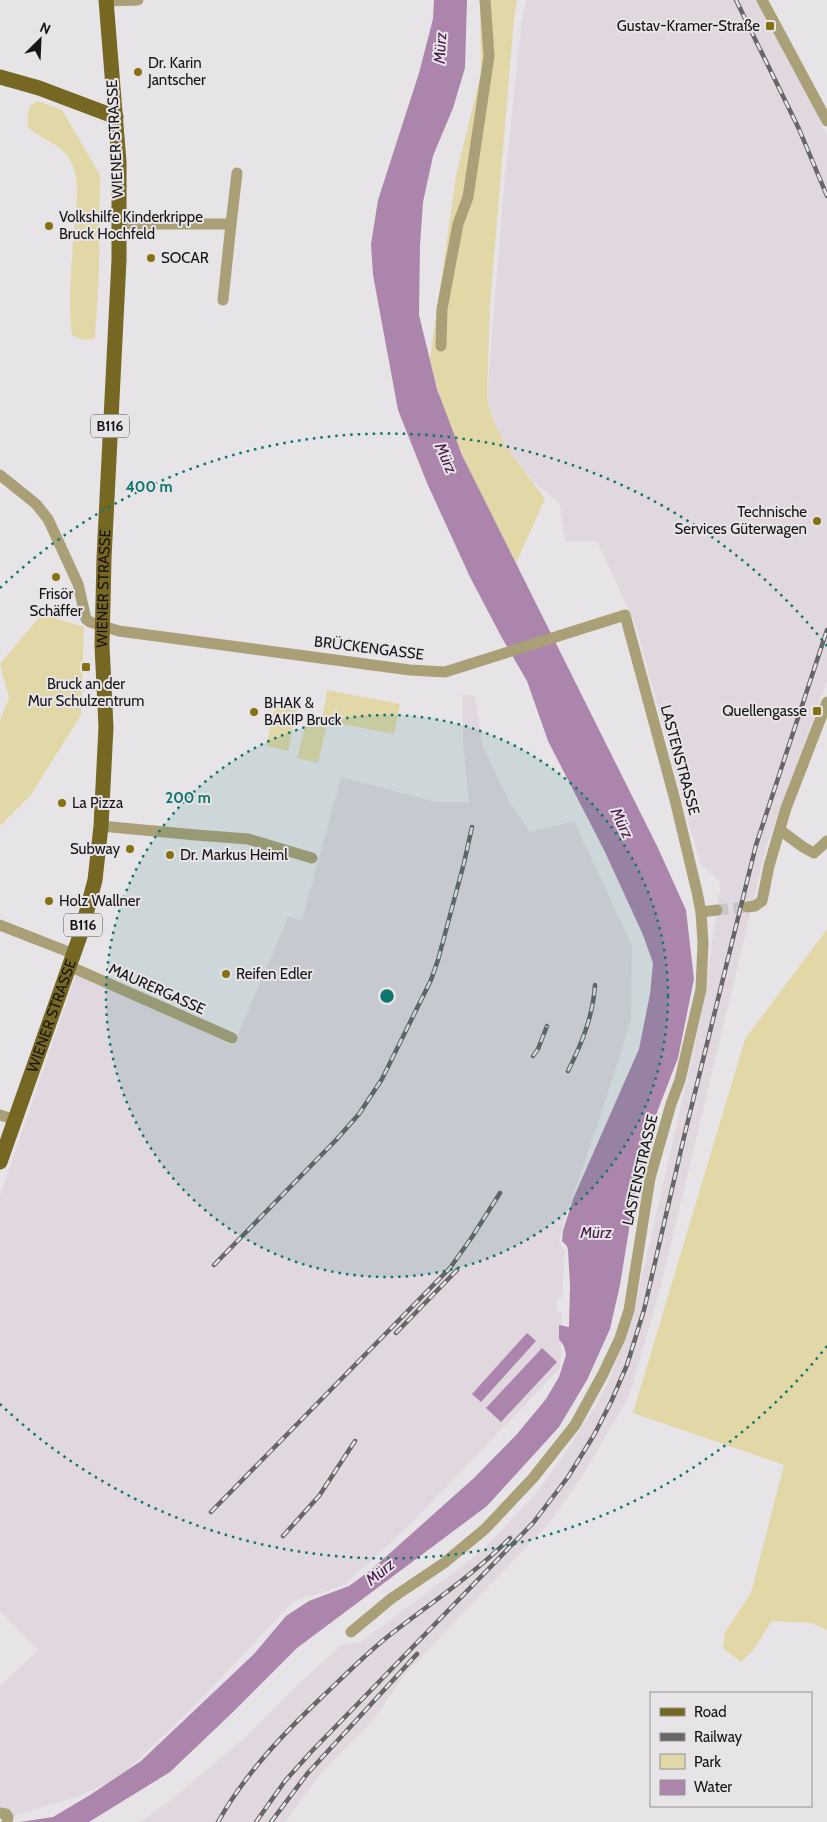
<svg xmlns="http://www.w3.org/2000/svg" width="827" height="1822" font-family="Cabin,sans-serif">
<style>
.built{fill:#e0d7df}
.green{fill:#e2d7a7}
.water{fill:#ab85ab}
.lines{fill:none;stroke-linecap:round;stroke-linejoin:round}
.minor-tunnel{stroke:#c8c5c8;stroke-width:11;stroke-dasharray:11 5.5;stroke-linecap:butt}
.minor{stroke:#aaa077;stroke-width:11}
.major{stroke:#766723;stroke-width:15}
.rail-casing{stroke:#686567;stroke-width:4.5}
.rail{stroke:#e7e4e7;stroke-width:2.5;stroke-dasharray:8;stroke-linecap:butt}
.ring{fill:none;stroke:#0f766e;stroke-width:2.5;stroke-dasharray:2.5 5}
.poi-dot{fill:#857112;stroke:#e7e4e7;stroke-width:2}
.labels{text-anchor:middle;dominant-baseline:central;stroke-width:4;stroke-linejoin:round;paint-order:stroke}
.shield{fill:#e7e4e7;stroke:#555254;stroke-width:1}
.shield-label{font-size:14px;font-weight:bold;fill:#161415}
.poi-label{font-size:15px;fill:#161415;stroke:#e7e4e7;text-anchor:start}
.street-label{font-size:15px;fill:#161415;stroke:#e7e4e7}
.water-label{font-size:16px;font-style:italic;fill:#471748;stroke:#e7e4e7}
.centre{fill:#0f766e;stroke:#e7e4e7;stroke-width:2.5}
.ring-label{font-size:15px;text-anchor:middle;font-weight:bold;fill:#0f766e;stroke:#e7e4e7;stroke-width:4;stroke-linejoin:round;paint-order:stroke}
</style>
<rect width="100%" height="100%" fill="#e7e4e7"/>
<g class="built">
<path d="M526,0h230l59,110 12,26v545l-61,167 -107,445 -30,103 -44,76 -35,50 -144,151 -32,46 -55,57 -34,46h-145l31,-22 78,-66 54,-54 37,-34 21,-4 122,-92 55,-59 33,-47 25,-39 14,-26 23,-63 68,-298 20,-135 -21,-20 -64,-237 -39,-85h-32l-5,-37 -27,-23 -28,-36 -11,-23 -7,-22 16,-203 19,-178z"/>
<path d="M463,694l12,2 8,51 27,56 20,29 44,-11 58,125 -1,74 -34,107 -30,85 -8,29 6,11 -3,47h-5v12l5,1 -2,56 -151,158 -65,59 -50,16 -99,104 -76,73 -40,18 -65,20 -14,2v-132l38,-36 -38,-39v-415l78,-227 155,77 55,-129 14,3 39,-143 95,25h33l-6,-58z"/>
</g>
<g class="green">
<path d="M480,0h37l-3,19 -24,285 -3,96 7,22 11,23 40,54 -29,64c-33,-66 -70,-131 -86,-204l26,-183 25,-103z"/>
<path d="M38,101l24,9 38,65 -1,97 -4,66c-7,4 -16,1 -23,-3 -4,-29 -1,-62 1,-92 1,-24 10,-62 -3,-83 -9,-16 -29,-21 -42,-33v-13l2,-8z"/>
<path d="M42,614l42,13 -3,88 -51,81 -30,30v-106l9,-22 -9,-34z"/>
<path d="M327,690l73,14 -6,30 -72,-14z"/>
<path d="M275,705l22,6 -9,40 -22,-5z"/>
<path d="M306,723l20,5 -8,35 -21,-5z"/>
<path d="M827,929v701l-15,-7 -40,-2 -18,28 -13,13 -18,-14 2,-16 26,-39 33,-128 -151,-52 112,-374z"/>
</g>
<g class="water">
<path d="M434,0h33l-2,68 -12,40 -20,48 -10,46 -3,43 -1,70 18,74 25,66 196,393 28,62 8,69 -16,79 -29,75 -16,72 -13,80 -10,44 -23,51 -28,47 -72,79 -190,142 -64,64 -63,60 -81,50h-69l33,-5 37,-22 51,-34 113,-107 32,-38 23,-15 40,-15 22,-16 103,-92 43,-44 29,-35 13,-22 7,-22 -2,-9 -5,-7v-14l10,2 1,-41 -2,-36 -1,-4 -5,-5 1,-10 10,-32 66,-150 11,-55 3,-31 -10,-28 -38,-83 -57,-111 -21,-60 -25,-43 -32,-61 -43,-94 -29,-73 -25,-135 -2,-31 7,-44 41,-127 14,-54z"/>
<path d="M527,1333l9,8 -55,61 -9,-8z"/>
<path d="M542,1348l15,14 -56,60 -15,-14z"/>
</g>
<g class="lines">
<path class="minor-tunnel" d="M717,910l30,-3"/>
<g class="minor">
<path d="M762,0l65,121"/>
<path d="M106,1l32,-1"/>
<path d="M119,224h112l6,-51"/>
<path d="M223,300l8,-76"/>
<path d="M441,346l1,-37 16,-85 10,-27 21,-141 -4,-56"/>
<path d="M0,475l36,29 12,15 30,65 8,35 4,3 29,9 291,39 35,2 180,-57 50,185 22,92 4,20 2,31 -2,46 -21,91 -9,24 -21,74 -21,132 -9,28 -17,36 -28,51 -42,53 -48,51 -41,34 -52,35 -41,34"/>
<path d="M101,826l95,9 52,4 64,19"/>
<path d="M780,830l23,17 11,6 13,-12"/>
<path d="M747,907l8,-1 7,-5 7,-35 17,-58 41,-106"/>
<path d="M701,912l16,-2"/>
<path d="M0,925l74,29"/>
<path d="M69,966l163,72"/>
<path d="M0,1115l16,5"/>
<path d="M0,1813l6,1 2,3 -1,5"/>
</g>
<g class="major">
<path d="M0,77l39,11 77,29"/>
<path id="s1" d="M0,1162l81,-229 14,-53 6,-54 5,-99 -4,-81 2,-88 15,-298v-98l-13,-162"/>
</g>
<g class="rail-casing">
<g id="rail">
<path d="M736,0l63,129 28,67"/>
<path d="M533,1056l5,-7 9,-23"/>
<path d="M568,1071c14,-28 25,-55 27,-86"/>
<path d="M214,1265l122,-125 23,-26 23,-35 49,-99 7,-20 26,-97 8,-36"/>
<path d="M396,1333l61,-63"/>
<path d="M211,1512l239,-244 22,-31 28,-44"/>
<path d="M283,1536l36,-40 36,-55"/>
<path d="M218,1822c27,-48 64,-87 104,-125 21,-20 42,-41 64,-59 42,-33 86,-62 124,-100"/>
<path d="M256,1822l29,-41 26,-29 222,-229 35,-46 26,-42 17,-33 16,-37 17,-55 40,-173 72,-292 71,-215"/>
<path d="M271,1822l36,-48 110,-120"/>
</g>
</g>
<use href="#rail" class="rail"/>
</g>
<circle cx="387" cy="996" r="281" fill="#0f766e" fill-opacity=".12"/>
<g class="ring">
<circle cx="387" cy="996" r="281"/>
<path d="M827 1346A562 562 0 0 1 0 1404M0 588A562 562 0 0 1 827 646"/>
</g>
<g class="poi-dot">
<rect x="765" y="21" width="10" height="10" rx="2.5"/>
<circle cx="138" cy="72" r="5"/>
<circle cx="49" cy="226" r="5"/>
<circle cx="151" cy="258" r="5"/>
<circle cx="817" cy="521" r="5"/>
<circle cx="56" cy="577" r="5"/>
<rect x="81" y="662" width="10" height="10" rx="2.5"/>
<rect x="812" y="706" width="10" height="10" rx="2.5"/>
<circle cx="254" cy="712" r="5"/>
<circle cx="62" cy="803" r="5"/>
<circle cx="130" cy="849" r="5"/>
<circle cx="170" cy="855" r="5"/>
<circle cx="49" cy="901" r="5"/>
<circle cx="226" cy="974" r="5"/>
</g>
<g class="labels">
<g class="shield">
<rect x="91" y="414.5" width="38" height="23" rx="4"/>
<rect x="64" y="913.5" width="38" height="23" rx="4"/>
</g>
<g class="shield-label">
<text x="110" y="426">B116</text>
<text x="83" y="925">B116</text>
</g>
<g class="poi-label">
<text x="760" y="26" text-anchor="end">Gustav-Kramer-Straße</text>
<text x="148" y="63">Dr. Karin<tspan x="148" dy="17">Jantscher</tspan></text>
<text x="59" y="217">Volkshilfe Kinderkrippe<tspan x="59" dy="17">Bruck Hochfeld</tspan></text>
<text x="161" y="258">SOCAR</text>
<text x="807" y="512" text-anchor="end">Technische<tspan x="807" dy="17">Services Güterwagen</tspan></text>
<text x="56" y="594" text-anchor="middle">Frisör<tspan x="56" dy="17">Schäffer</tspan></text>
<text x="86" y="684" text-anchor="middle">Bruck an der<tspan x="86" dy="17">Mur Schulzentrum</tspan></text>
<text x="264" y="703">BHAK &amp;<tspan x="264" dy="17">BAKIP Bruck</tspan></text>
<text x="807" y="711" text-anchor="end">Quellengasse</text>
<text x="72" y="803">La Pizza</text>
<text x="120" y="849" text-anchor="end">Subway</text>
<text x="180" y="855">Dr. Markus Heiml</text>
<text x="59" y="901">Holz Wallner</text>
<text x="236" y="974">Reifen Edler</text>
</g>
<g class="street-label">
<text transform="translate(115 139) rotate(-93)">WIENER STRASSE</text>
<text stroke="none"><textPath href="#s1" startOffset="590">WIENER STRASSE</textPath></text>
<text transform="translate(369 648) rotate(7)">BRÜCKENGASSE</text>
<text transform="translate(680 760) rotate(75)">LASTENSTRASSE</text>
<text transform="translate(157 989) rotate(24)">MAURERGASSE</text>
<text stroke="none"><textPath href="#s1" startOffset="155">WIENER STRASSE</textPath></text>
<text transform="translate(640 1170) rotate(-77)">LASTENSTRASSE</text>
</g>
<g class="water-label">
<text transform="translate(440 48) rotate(-87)">Mürz</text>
<text transform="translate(446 458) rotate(66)">Mürz</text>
<text transform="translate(622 823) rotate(64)">Mürz</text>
<text x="596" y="1232">Mürz</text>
<text transform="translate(380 1572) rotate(-39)">Mürz</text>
</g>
</g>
<circle cx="387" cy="996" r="8" class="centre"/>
<g class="ring-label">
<text x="149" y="492">400 m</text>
<text x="188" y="803">200 m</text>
</g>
<rect x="650" y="1692" width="162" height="115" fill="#e7e4e7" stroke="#939193"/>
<rect x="660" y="1708" width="25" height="8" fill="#766723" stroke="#939193"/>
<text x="694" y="1717" font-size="15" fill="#161415">Road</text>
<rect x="660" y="1733" width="25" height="8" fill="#686567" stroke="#939193"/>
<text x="694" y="1742" font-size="15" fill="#161415">Railway</text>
<rect x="660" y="1754" width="25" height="15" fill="#e2d7a7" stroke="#939193"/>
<text x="694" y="1767" font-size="15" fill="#161415">Park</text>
<rect x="660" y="1780" width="25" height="15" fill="#ab85ab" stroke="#939193"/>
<text x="694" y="1792" font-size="15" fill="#161415">Water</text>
<g transform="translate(40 40) rotate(24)" stroke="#e7e4e7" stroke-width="4" paint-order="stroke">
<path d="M0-4L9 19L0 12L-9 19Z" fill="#161415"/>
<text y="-8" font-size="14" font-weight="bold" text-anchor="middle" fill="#161415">N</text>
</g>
</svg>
